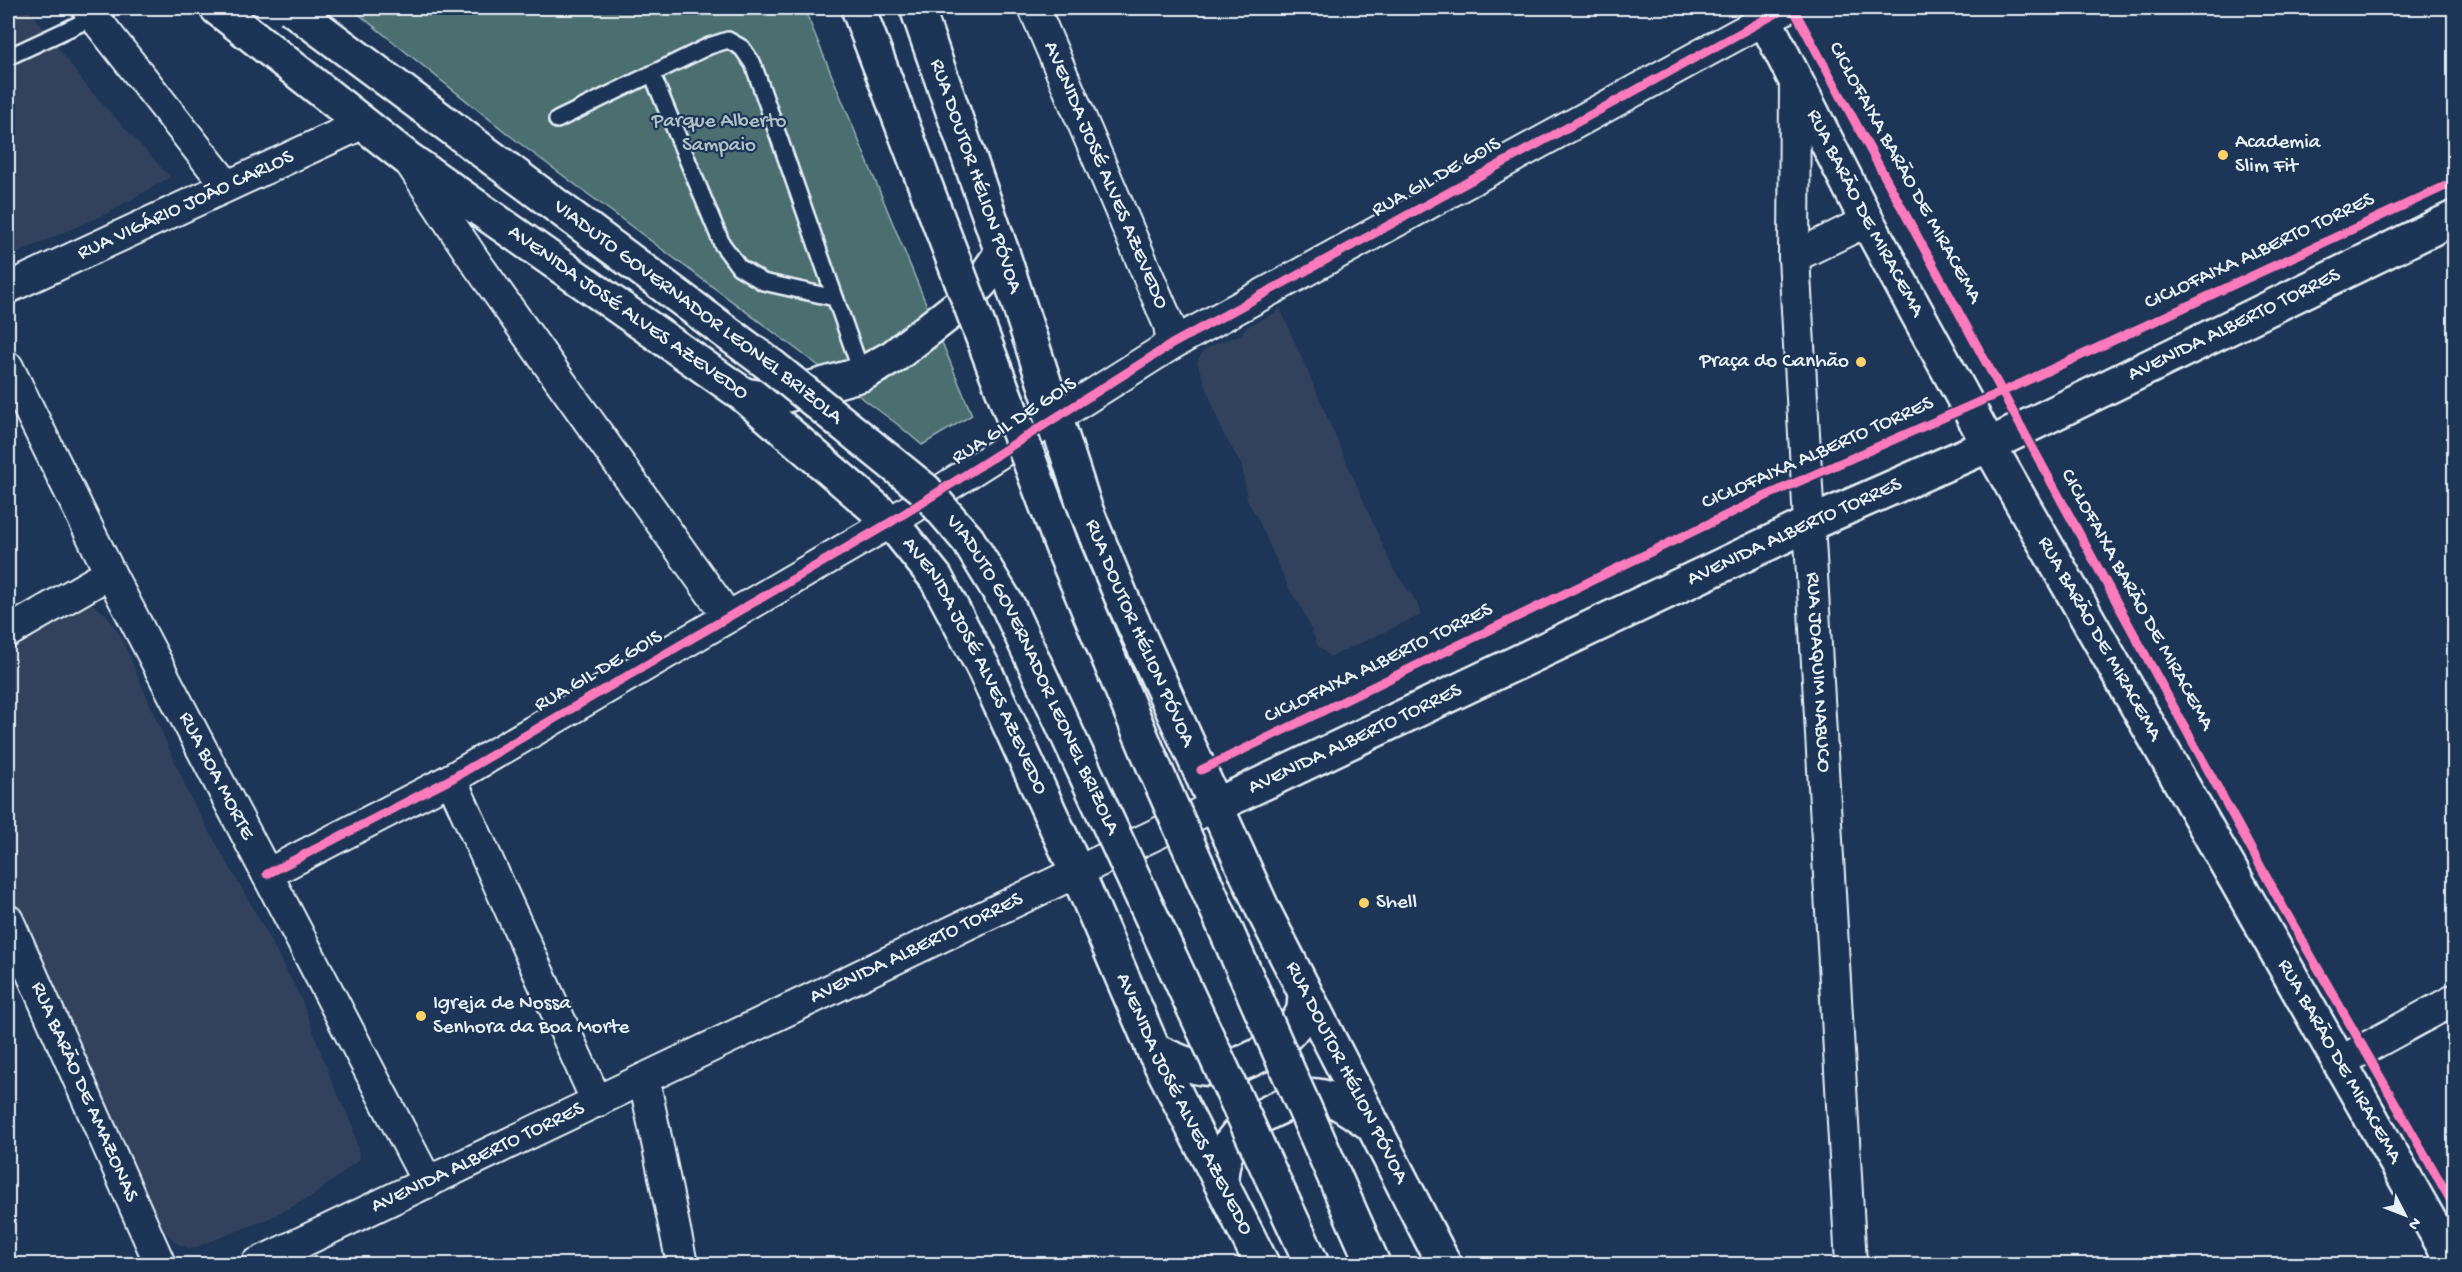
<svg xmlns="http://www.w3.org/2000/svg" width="2462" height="1272" font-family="'Gochi Hand',sans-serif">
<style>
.built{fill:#31425d}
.green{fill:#4b6e70;stroke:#9ab0b4;stroke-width:1.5}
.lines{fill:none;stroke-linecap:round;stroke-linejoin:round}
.service-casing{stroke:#e8f1f8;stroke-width:20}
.minor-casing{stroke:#e8f1f8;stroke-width:34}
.secondary-casing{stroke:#e8f1f8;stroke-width:38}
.service{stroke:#1d3557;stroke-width:15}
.minor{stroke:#1d3557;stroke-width:30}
.secondary{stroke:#1d3557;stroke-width:33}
.secondary-bridge-casing{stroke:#e8f1f8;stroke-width:38;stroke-linecap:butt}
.secondary-bridge{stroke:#1d3557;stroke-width:33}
.cycleway-casing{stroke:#1d3557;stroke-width:13}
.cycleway{stroke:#fd7abc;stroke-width:9}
.poi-dot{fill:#ffd166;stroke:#1d3557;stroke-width:2}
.labels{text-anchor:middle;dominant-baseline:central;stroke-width:4.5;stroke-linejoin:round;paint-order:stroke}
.park-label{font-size:21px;fill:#b1c3c8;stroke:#1d3557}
.poi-label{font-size:21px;fill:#e8f1f8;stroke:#1d3557;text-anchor:start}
.street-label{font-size:21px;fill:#e8f1f8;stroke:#1d3557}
</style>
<rect width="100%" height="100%" fill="#1d3557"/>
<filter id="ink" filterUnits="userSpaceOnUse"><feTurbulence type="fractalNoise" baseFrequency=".0167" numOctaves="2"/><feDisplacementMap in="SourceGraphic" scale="12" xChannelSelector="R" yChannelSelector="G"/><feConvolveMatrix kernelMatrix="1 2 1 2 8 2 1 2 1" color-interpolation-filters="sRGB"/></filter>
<g filter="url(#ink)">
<g class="built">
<path d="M8,8h18l10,10 52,70 82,89 -62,36 -100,44z"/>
<path d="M1280,308l113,261 24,34 4,12 -91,42 -12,-11 -17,-40 -10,-13 -34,-76 -10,-17 -5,-34 -20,-35 -25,-69 6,-11 12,-7 25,-9 7,-8 28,-14z"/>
<path d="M89,602l19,14 13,21 69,160 65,115 46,86 31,84 21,45 7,32 -46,36 -46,24 -77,30 -15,-6 -25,-27 -143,-313v-260z"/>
</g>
<path class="green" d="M351,8h453l168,407 -50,30 -25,-21 -379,-282z"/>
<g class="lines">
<g class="service-casing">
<g id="service">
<path d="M8,57l86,-40"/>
<path d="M652,74l70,170 17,23 24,15 72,16"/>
<path d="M557,120l152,-74 19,-6 14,8 11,16 109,310"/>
</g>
</g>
<g class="minor-casing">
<g id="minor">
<path d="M87,8l140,178"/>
<path id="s1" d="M1034,8l135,317 3,19"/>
<path id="s2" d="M1795,79l-1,178 57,1007"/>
<path d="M409,161l66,100 253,356"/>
<path d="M1794,257l73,-36"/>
<path id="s3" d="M8,288l356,-165"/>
<path id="s4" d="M8,367l102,206 318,610"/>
<path d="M8,632l102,-59"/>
<path d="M451,779l146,323"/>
<path d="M267,874l184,-95 440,-257 281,-178 614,-336"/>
<path id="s5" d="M8,920l152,344"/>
<path d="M2340,1062l114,-62"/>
<path d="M644,1079l38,185"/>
<path id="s6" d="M256,1264l961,-459"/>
</g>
</g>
<g class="secondary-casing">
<g id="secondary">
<path id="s7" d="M217,8l190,150 337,237 147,127 45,56 48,91 93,203 77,179 108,213"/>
<path id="s8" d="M917,8l85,244 83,256 36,88 143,316 180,352"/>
<path id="s9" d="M1759,8l108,213 122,224 465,819"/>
<path d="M744,395l28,4 90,-25 31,-17 68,-53 22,-24 19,-28"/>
<path id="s10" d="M1217,805l590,-280 182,-80 465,-227"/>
<path d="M1154,1051c15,5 32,15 48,17 37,5 82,-21 100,-54 3,-5 2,-13 3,-18"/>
<path d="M1221,1183c0,-56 40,-67 84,-87 25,-4 46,15 66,28"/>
</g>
</g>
<use href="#service" class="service"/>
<use href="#minor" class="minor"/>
<use href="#secondary" class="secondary"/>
<g class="secondary-bridge-casing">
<g id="secondary-bridge">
<path id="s11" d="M291,8l482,359 152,123 43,50 40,66 304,658"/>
<path d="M858,8l205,541 92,220 218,495"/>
</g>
</g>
<use href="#secondary-bridge" class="secondary-bridge"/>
<g class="cycleway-casing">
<g id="cycleway">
<path d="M1793,8l482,885 179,313"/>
<path d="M1201,770l565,-274 258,-114 430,-200"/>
<path d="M267,874l184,-95 440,-257 281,-178 614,-336"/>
</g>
</g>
<use href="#cycleway" class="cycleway"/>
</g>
</g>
<g class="poi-dot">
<circle cx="2223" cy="155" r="6"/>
<circle cx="1861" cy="362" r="6"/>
<circle cx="1364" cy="903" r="6"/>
<circle cx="421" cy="1016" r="6"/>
</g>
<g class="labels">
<g class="park-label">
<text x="719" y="122">Parque Alberto<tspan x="719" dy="24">Sampaio</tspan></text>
</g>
<g class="poi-label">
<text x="2235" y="143">Academia<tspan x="2235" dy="24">Slim Fit</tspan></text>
<text x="1849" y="362" text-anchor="end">Praça do Canhão</text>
<text x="1376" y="903">Shell</text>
<text x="433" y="1004">Igreja de Nossa<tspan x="433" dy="24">Senhora da Boa Morte</tspan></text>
</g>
<g class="street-label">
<text transform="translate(1904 173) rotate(61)">CICLOFAIXA BARÃO DE MIRACEMA</text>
<text stroke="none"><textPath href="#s1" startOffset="182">AVENIDA JOSÉ ALVES AZEVEDO</textPath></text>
<text stroke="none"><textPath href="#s8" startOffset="178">RUA DOUTOR HÉLION PÓVOA</textPath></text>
<text transform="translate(1437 178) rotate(-29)">RUA GIL DE GOIS</text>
<text stroke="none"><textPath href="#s3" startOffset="196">RUA VIGÁRIO JOÃO CARLOS</textPath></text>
<text stroke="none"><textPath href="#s9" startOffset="231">RUA BARÃO DE MIRACEMA</textPath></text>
<text transform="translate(2260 252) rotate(-25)">CICLOFAIXA ALBERTO TORRES</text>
<text stroke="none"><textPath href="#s7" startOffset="512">AVENIDA JOSÉ ALVES AZEVEDO</textPath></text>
<text stroke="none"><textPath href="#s11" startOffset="508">VIADUTO GOVERNADOR LEONEL BRIZOLA</textPath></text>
<text stroke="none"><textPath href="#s10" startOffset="1125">AVENIDA ALBERTO TORRES</textPath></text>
<text transform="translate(1015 422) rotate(-33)">RUA GIL DE GOIS</text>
<text transform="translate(1818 454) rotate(-24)">CICLOFAIXA ALBERTO TORRES</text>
<text stroke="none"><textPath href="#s10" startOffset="639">AVENIDA ALBERTO TORRES</textPath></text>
<text transform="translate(2136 600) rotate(61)">CICLOFAIXA BARÃO DE MIRACEMA</text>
<text stroke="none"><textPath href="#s8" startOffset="664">RUA DOUTOR HÉLION PÓVOA</textPath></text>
<text stroke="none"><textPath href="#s9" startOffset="717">RUA BARÃO DE MIRACEMA</textPath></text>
<text transform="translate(1379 664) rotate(-26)">CICLOFAIXA ALBERTO TORRES</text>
<text stroke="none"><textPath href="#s7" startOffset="1016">AVENIDA JOSÉ ALVES AZEVEDO</textPath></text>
<text transform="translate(599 672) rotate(-30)">RUA GIL DE GOIS</text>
<text stroke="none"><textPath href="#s2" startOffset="594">RUA JOAQUIM NABUCO</textPath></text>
<text stroke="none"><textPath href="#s11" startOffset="1012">VIADUTO GOVERNADOR LEONEL BRIZOLA</textPath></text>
<text stroke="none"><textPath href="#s10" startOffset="153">AVENIDA ALBERTO TORRES</textPath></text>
<text stroke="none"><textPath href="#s4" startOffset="459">RUA BOA MORTE</textPath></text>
<text stroke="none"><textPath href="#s6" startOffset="732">AVENIDA ALBERTO TORRES</textPath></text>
<text stroke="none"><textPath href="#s9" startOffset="1203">RUA BARÃO DE MIRACEMA</textPath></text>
<text stroke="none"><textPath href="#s8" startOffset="1150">RUA DOUTOR HÉLION PÓVOA</textPath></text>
<text stroke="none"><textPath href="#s5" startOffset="188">RUA BARÃO DE AMAZONAS</textPath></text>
<text stroke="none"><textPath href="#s7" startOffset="1502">AVENIDA JOSÉ ALVES AZEVEDO</textPath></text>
<text stroke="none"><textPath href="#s6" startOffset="246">AVENIDA ALBERTO TORRES</textPath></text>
</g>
</g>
<rect width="2462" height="1272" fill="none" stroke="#1d3557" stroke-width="30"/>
<rect x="15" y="15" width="2432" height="1242" fill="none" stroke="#e8f1f8" stroke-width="2" filter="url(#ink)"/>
<g transform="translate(2405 1215) rotate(132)" stroke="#1d3557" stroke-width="4.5" paint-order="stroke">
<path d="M0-4.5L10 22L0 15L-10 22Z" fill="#e8f1f8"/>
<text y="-9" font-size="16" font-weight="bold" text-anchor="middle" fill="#e8f1f8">N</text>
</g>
</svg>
